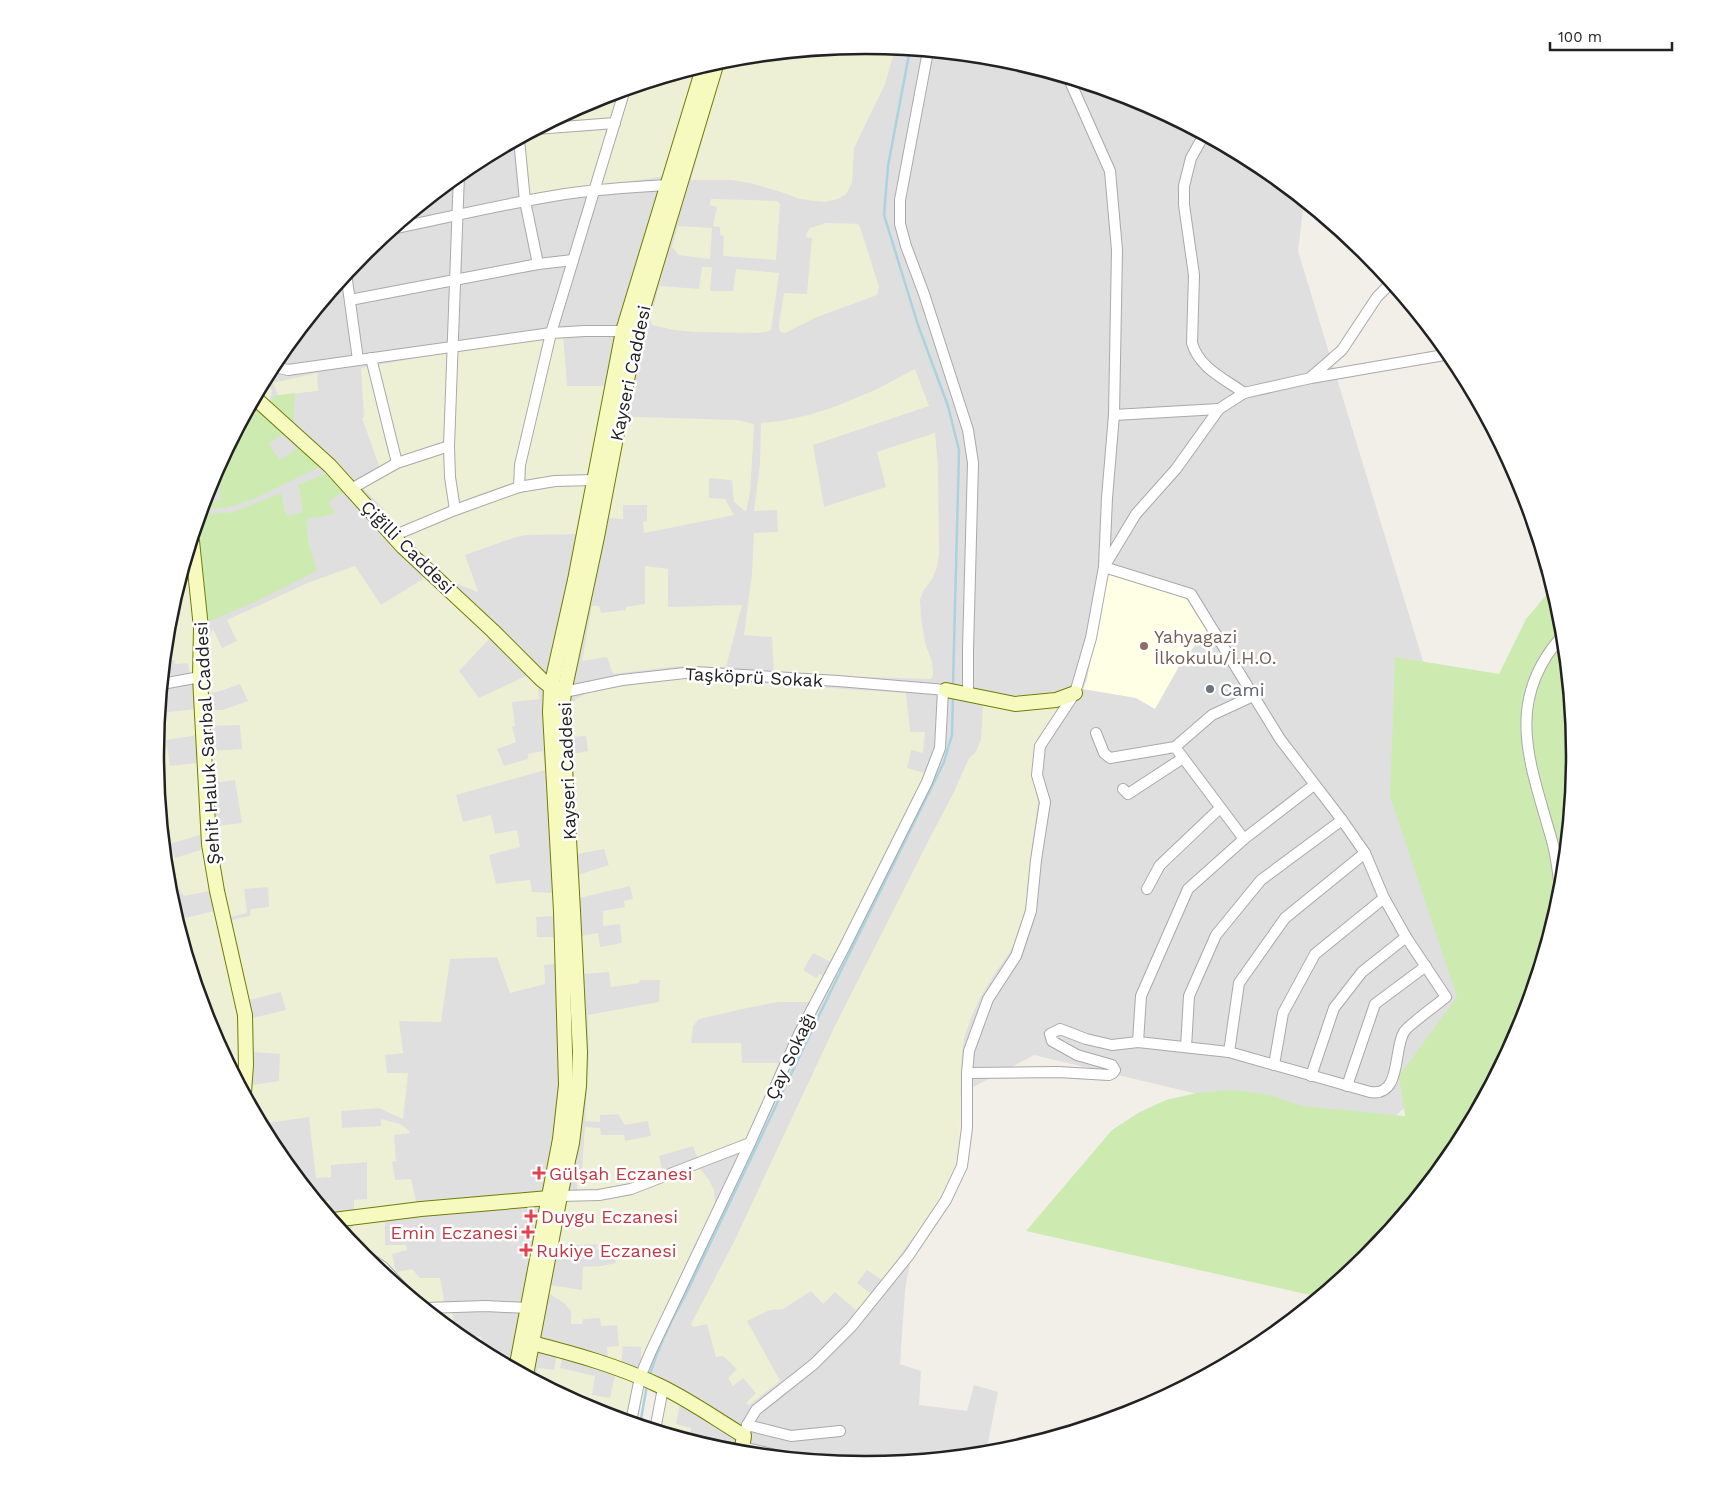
<svg xmlns="http://www.w3.org/2000/svg" width="1730" height="1510" font-family="'Work Sans',sans-serif">
<style>
.residential{fill:#e0dfdf}
.education{fill:#ffffe5}
.farmland{fill:#eef0d5}
.grass{fill:#cdebb0}
.lines{fill:none;stroke-linecap:round;stroke-linejoin:round}
.stream{stroke:#aad3df;stroke-width:2.5}
.street-casing{stroke:#a9a9a9;stroke-width:12}
.secondary-casing{stroke:#707d05;stroke-width:16}
.street{stroke:#fff;stroke-width:10}
.secondary{stroke:#f7fabf;stroke-width:14}
.education-dot{fill:#8d6e63;stroke:#fff;stroke-width:2}
.worship-dot{fill:#6b7280;stroke:#fff;stroke-width:2}
.health-dot{fill:#e0444e;stroke:#fff;stroke-width:2}
.labels{text-anchor:middle;dominant-baseline:central;stroke-width:5;stroke-linejoin:round;paint-order:stroke}
.street-label{font-size:18px;fill:#222;stroke:#fff}
.education-label{font-size:18px;fill:#785e54;stroke:#fff;text-anchor:start}
.worship-label{font-size:18px;fill:#5b616d;stroke:#fff;text-anchor:start}
.health-label{font-size:18px;fill:#be3a42;stroke:#fff;text-anchor:start}
.rim{fill:none;stroke:#222;stroke-width:2.5}
</style>
<rect width="100%" height="100%" fill="#f2efe9"/>
<path class="residential" d="M865,45l139,14 133,40 123,66 44,36 -6,50 133,436 86,316 -143,133 -340,-81 -95,50 -34,185 -5,74 21,7 -2,34 48,6 7,-26 24,7 -12,61 -121,12 -139,-14 -50,-15 -1,-32 -40,-21 -5,39 -37,-11 -123,-66 -107,-88 -88,-108 -66,-123 -40,-133 -14,-138 14,-139 40,-133 66,-123 88,-107 108,-88 123,-66 133,-40z"/>
<path class="education" d="M1118,573l68,25 21,33 -25,30 -27,48 -19,-11 -53,-9 4,-10 20,-103z"/>
<g class="farmland">
<path d="M865,45l30,3 -10,36 -31,64 -2,35 -6,11 -8,5 -14,3 -24,-3 -19,-7 -31,-9 -19,-3h-40l34,-121 65,-7 1,8 43,-7v-5z"/>
<path d="M694,68l-29,108 -144,22 -3,-58 76,-41z"/>
<path d="M711,199l66,2 3,3 -4,56 -53,-4 1,-20 -4,-1v-8l-7,-1 4,-19 -7,-2z"/>
<path d="M826,223l32,1 2,3 19,60 -2,8 -60,22 -32,16 -4,-1 -2,-3v-5l5,-31 23,1 5,-56 -6,-1 1,-5 3,-4z"/>
<path d="M678,226l34,2 -2,31 -31,-4 -7,-8z"/>
<path d="M702,267h10l-2,24h23l3,-22 43,4 -8,57 -5,2 -12,1 -57,-1 -23,-2 -21,-5 -3,-4 9,-35 40,3z"/>
<path d="M563,335l4,51h39l-29,148 -50,1 -11,2 -51,18 13,37 -25,-10 -45,-40 -26,-35 -26,-26 25,-10 -19,-53 2,-1 -3,-49 156,-28z"/>
<path d="M915,369l14,37 -116,39 11,62 62,-20 -9,-35 58,-19 3,33 1,89 -2,12 -5,12 -9,12 -3,9 1,18 4,25 7,19 1,11 -1,5 -3,1 -155,-5 -2,-37 -28,-2 8,-61 2,-41 24,-1 -1,-22 -23,1 6,-46 1,-42 20,-2 28,-6 28,-9 38,-16z"/>
<path d="M317,373l1,18 -40,4 -5,-12z"/>
<path d="M266,378l6,14 -3,10 -11,-10z"/>
<path d="M635,417l102,3 17,4 -4,68 -4,20 -12,-10 -2,-22 -23,-2v20l16,1 9,16 -90,18 -1,-11 4,-1v-16h-24v14l-14,-1 16,-94 2,-4z"/>
<path d="M187,557l7,63 2,56 -6,1 -2,-14 -13,1 -1,-4h-9l-1,-1 5,-43z"/>
<path d="M355,566l26,39 45,-28 66,59 -33,35 20,27 49,-23 10,12 1,12 -27,3 3,24 -3,1 4,15 -19,7 7,17 24,-7v-5l15,-3 2,19 -89,25 7,27 28,-7 4,19 22,-4 3,17 -31,8 7,29 34,-4 2,12 21,1v23l-17,1 1,20h18v27l-11,1 1,19 -35,9 -13,-36 -47,2 -9,63 -42,-1 4,32 -18,2 2,18h21l-5,46 -24,-11 -38,3 1,17 39,-2v-7l19,5 7,5 3,4 -16,2 2,26 -4,1 3,18 16,-1 6,27 -63,7v-13l13,-1v-37l-36,3v12l-15,1 -7,-61 -48,7 -12,-23 3,-16 27,-4 1,-27 -26,-2 -1,-34 33,-8 -5,-18 -32,8 -18,-80 19,-4 1,-7 18,-2 -1,-20 -24,2 3,24 -17,4 -9,-48 -4,-43 25,-3 -7,-43 -22,3 -2,-32 31,-2 -2,-24 -31,1v-16h14l25,-9 -8,-17 -23,8 -10,1 2,-56 4,-8 9,19 15,-7 -10,-21 83,-38z"/>
<path d="M645,566l23,3v38l74,-2 -16,62 -48,-1 -65,8 -6,-17 -25,4 10,-55h7l2,7 25,-3v-3l19,-3z"/>
<path d="M680,678l226,15 4,39h15l-2,21 -12,-3 -4,18 17,5 -9,24 -82,166 -20,-10 -10,17 13,8 4,-4 5,3 -14,25h-33l-31,6 -48,11 -6,7 -2,17h50l1,20h36l-14,38 -16,35 -5,4 -45,19 -5,-13 -34,10 4,17 -23,8 -36,8 -27,3v-17l5,-5 3,-43 15,1 1,7h23l1,6 26,-5 -3,-15 -23,4 -7,-11 -18,1v7l-15,-1 4,-60 -1,-46 71,-13 1,-22h-20l-1,3 -28,4 -2,-15 -27,2 -1,-38 17,-3 2,14 22,-4 -2,-19 -17,2v-15l22,-4 -1,-6 9,-2 -3,-13 -51,12 -1,-23 31,-10 -5,-16 -27,5 -1,-47 -4,-53 16,-3 -2,-15 -15,1 1,-32 4,-6 15,-8z"/>
<path d="M986,704h74l1,2 -22,31 -6,19 1,18 4,29 -9,66 -3,38 -4,19 -8,20 -20,29 -13,21 -8,17 -8,22 -3,16 -3,93 -4,20 -8,21 -24,39 -41,56 -15,-10 -10,13 14,11 -14,17 -22,-19 -12,12 -12,-13 -28,18 -13,1 -23,11 33,60 -31,24 -3,-2 10,-10 -13,-15 -10,8 -5,-8 9,-9 -14,-13 -7,1 -9,-33 -14,3 -2,-3 43,-82 101,-216 97,-192 23,-44 14,-32 7,-6 5,-13 2,-33z"/>
<path d="M196,709l1,26 -31,5 4,26 29,-3 4,71 -34,10 6,14 29,-9 5,42 -25,5 -13,-19 -4,1 -12,-123 4,-42z"/>
<path d="M180,903l5,15 30,-7 18,76 6,33 2,30 -2,32 -30,-56 -37,-120z"/>
<path d="M700,1169l9,11 5,10 1,15 -74,157v-15l-18,-1 -2,19 -13,-5 -1,-13 12,-1 -2,-21 -16,1 -1,-8 -17,1 -1,5h-11v-13l-7,-8 -16,-10 1,-8 33,5 1,-23 19,-1 14,-3 -2,-16 -17,3v-6l-38,2 8,-44 34,-3 33,-7z"/>
<path d="M330,1201l1,15h-2l-11,-14z"/>
<path d="M385,1216v29h21l1,5 -15,4 4,18 16,-3 8,9h20l5,28 -23,-1 -72,-64v-8l6,-14z"/>
<path d="M452,1310l3,22 -25,-20z"/>
<path d="M459,1335l23,2 -2,13 -10,-5z"/>
<path d="M557,1353l6,2 -3,13 35,8 -3,19 18,3 6,-26 18,8 -8,41 -33,-10 -58,-31 3,-12 16,2z"/>
<path d="M669,1398l11,6 -4,20 15,4 -1,12 -31,-9 3,-18 5,-14z"/>
</g>
<g class="grass">
<path d="M295,393l-1,25 -2,3 -22,-17 4,-8z"/>
<path d="M252,402l34,29 -17,13 11,16 21,-14 19,18 -1,3 -65,32 -28,9 -25,2 2,-7h12v-3h5l-2,-26h-4z"/>
<path d="M330,472l14,19 -16,11 7,11 -13,4 -15,1 1,22 9,31 -62,31 -48,20 -12,-92 4,-15 34,-3 48,-19 5,23 17,-4 -5,-27z"/>
<path d="M1553,587l8,30 14,138 -14,139 -40,133 -66,123 -88,107 -48,40 -293,-66 86,-101 26,-17 28,-13 31,-7 31,-3 15,1 30,5 29,10 103,10 -6,-40 58,-79 -67,-201 5,-139 104,17 27,-55z"/>
</g>
<g class="lines">
<g class="stream">
<path d="M910,49l-22,117 -4,49 34,110 30,81 11,44 -6,235"/>
<path d="M649,1377c9,-29 21,-55 36,-81l142,-297 117,-237 8,-27 1,-39"/>
<path d="M640,1425l7,-40"/>
</g>
<g class="street-casing">
<g id="street">
<path d="M928,51l-28,149v24l6,22 18,48 44,136 5,33 -5,187v44"/>
<path d="M536,129l79,-6"/>
<path d="M1204,135l-13,23 -7,28v19l10,70 -2,68c7,25 33,36 52,50"/>
<path d="M519,139l6,62 13,63"/>
<path d="M392,229c58,-12 115,-26 173,-35 34,-5 68,-7 103,-9"/>
<path d="M346,273l12,87"/>
<path d="M350,300l188,-36 35,-4"/>
<path d="M371,358l26,105"/>
<path d="M274,363l5,5 9,2 263,-37 34,-2h38"/>
<path d="M1311,377l31,-27 35,-53 14,-14"/>
<path d="M1114,415l105,-6"/>
<path d="M519,487l1,-22 31,-132 74,-244"/>
<path d="M351,489l46,-26 52,-17"/>
<path d="M455,510l-5,-33 -1,-31 10,-272"/>
<path d="M393,536l62,-26 64,-23 36,-6 39,-1"/>
<path d="M162,684l38,-7"/>
<path d="M564,692l58,-12 72,-8 144,9 108,9"/>
<path d="M1096,733l8,20 6,5 65,-11"/>
<path d="M1123,789l5,5 55,-36"/>
<path d="M1244,839l-69,-92 37,-32 41,-19"/>
<path d="M1147,889l13,-24 60,-57"/>
<path d="M1561,894c-3,-18 -4,-36 -9,-53 -21,-76 -50,-139 11,-206"/>
<path d="M1138,1042l3,-46 47,-107 56,-50 70,-54"/>
<path d="M1186,1047l3,-51 27,-61 45,-55 81,-60"/>
<path d="M1229,1052l10,-69 46,-65 80,-65"/>
<path d="M1274,1065l9,-52 32,-59 69,-56"/>
<path d="M967,1073l91,-1 51,3 4,-2 2,-3 -3,-5 -35,-10 -25,-14 -2,-7 10,-5 26,10 26,6 26,-3 91,10 141,40c32,5 23,-42 34,-60 3,-6 34,-28 42,-35l-40,-60 -22,-39 -19,-45 -23,-33 -62,-81 -89,-145 -87,-27 32,-53 40,-45 43,-60 25,-16 67,-15 139,-24"/>
<path d="M1311,1076l23,-68 28,-36 44,-35"/>
<path d="M1347,1086l28,-82 51,-38"/>
<path d="M560,1196l39,-1 32,-6 119,-46"/>
<path d="M339,1219l4,14"/>
<path d="M357,1250l26,17 28,30"/>
<path d="M426,1308l59,-2 42,2"/>
<path d="M631,1422l9,-45 11,-26 99,-208 49,-109 46,-88 82,-164 13,-34 3,-58"/>
<path d="M747,1425l44,11 49,-5"/>
<path d="M655,1430l8,-42"/>
<path d="M744,1436l3,-11 9,-15 58,-46 37,-37 58,-72 37,-55 16,-34 5,-38v-55l2,-22 19,-52 28,-43 15,-45 5,-51 9,-58 -8,-27 3,-29 35,-53 16,-55 13,-71 3,-69 7,-83 3,-165 -7,-79 -41,-92"/>
<path d="M742,1447l42,10"/>
<path d="M858,1464l9,-2 10,2"/>
</g>
</g>
<g class="secondary-casing">
<g id="secondary">
<path d="M255,398l75,68 73,81 90,84 49,49 9,7 8,3"/>
<path d="M192,541l9,87 -1,49 9,167 8,47 28,124 1,50 -2,27"/>
<path d="M946,690l69,14 41,-4 19,-7"/>
<path d="M333,1220l88,-11 128,-11"/>
<path d="M532,1343c43,11 86,23 126,42 30,14 58,34 86,51l-3,17"/>
<path d="M516,1369l44,-230 6,-54 -5,-174 -11,-199 1,-25 24,-107 48,-249 81,-266"/>
<path d="M526,1375l34,-179 12,-53 7,-57 1,-34 -7,-141 -11,-198 2,-21 33,-155 40,-209 80,-266"/>
</g>
</g>
<use href="#street" class="street"/>
<use href="#secondary" class="secondary"/>
</g>
<circle class="education-dot" cx="1144" cy="646" r="5"/>
<circle class="worship-dot" cx="1210" cy="689" r="5"/>
<g class="health-dot">
<path d="M536.5 1165.5h5v5h5v5h-5v5h-5v-5h-5v-5h5z"/>
<path d="M528.5 1208.5h5v5h5v5h-5v5h-5v-5h-5v-5h5z"/>
<path d="M525.5 1224.5h5v5h5v5h-5v5h-5v-5h-5v-5h5z"/>
<path d="M523.5 1242.5h5v5h5v5h-5v5h-5v-5h-5v-5h5z"/>
</g>
<g class="labels">
<g class="street-label">
<text transform="translate(630 373) rotate(-78)">Kayseri Caddesi</text>
<text transform="translate(408 547) rotate(45)">Çiğilli Caddesi</text>
<text transform="translate(754 677) rotate(3)">Taşköprü Sokak</text>
<text transform="translate(207 743) rotate(-93)">Şehit Haluk Sarıbal Caddesi</text>
<text transform="translate(567 771) rotate(-92)">Kayseri Caddesi</text>
<text transform="translate(790 1056) rotate(-65)">Çay Sokağı</text>
</g>
<g class="education-label">
<text x="1154" y="636">Yahyagazi<tspan x="1154" dy="21">İlkokulu/İ.H.O.</tspan></text>
</g>
<g class="worship-label">
<text x="1220" y="689">Cami</text>
</g>
<g class="health-label">
<text x="549" y="1173">Gülşah Eczanesi</text>
<text x="541" y="1216">Duygu Eczanesi</text>
<text x="518" y="1232" text-anchor="end">Emin Eczanesi</text>
<text x="536" y="1250">Rukiye Eczanesi</text>
</g>
</g>
<path d="M0 0H1730V1510H0ZM164 755a701 701 0 1 1 1402 0a701 701 0 1 1-1402 0Z" fill="#fff" fill-rule="evenodd"/>
<path class="rim" d="M164 755a701 701 0 1 1 1402 0a701 701 0 1 1-1402 0Z"/>
<path d="M1550 42v8h122v-8" fill="none" stroke="#222222" stroke-width="2.5"/>
<text x="1558" y="42" font-size="15" fill="#222222" stroke="#ffffff" stroke-width="4" paint-order="stroke">100 m</text>
</svg>
